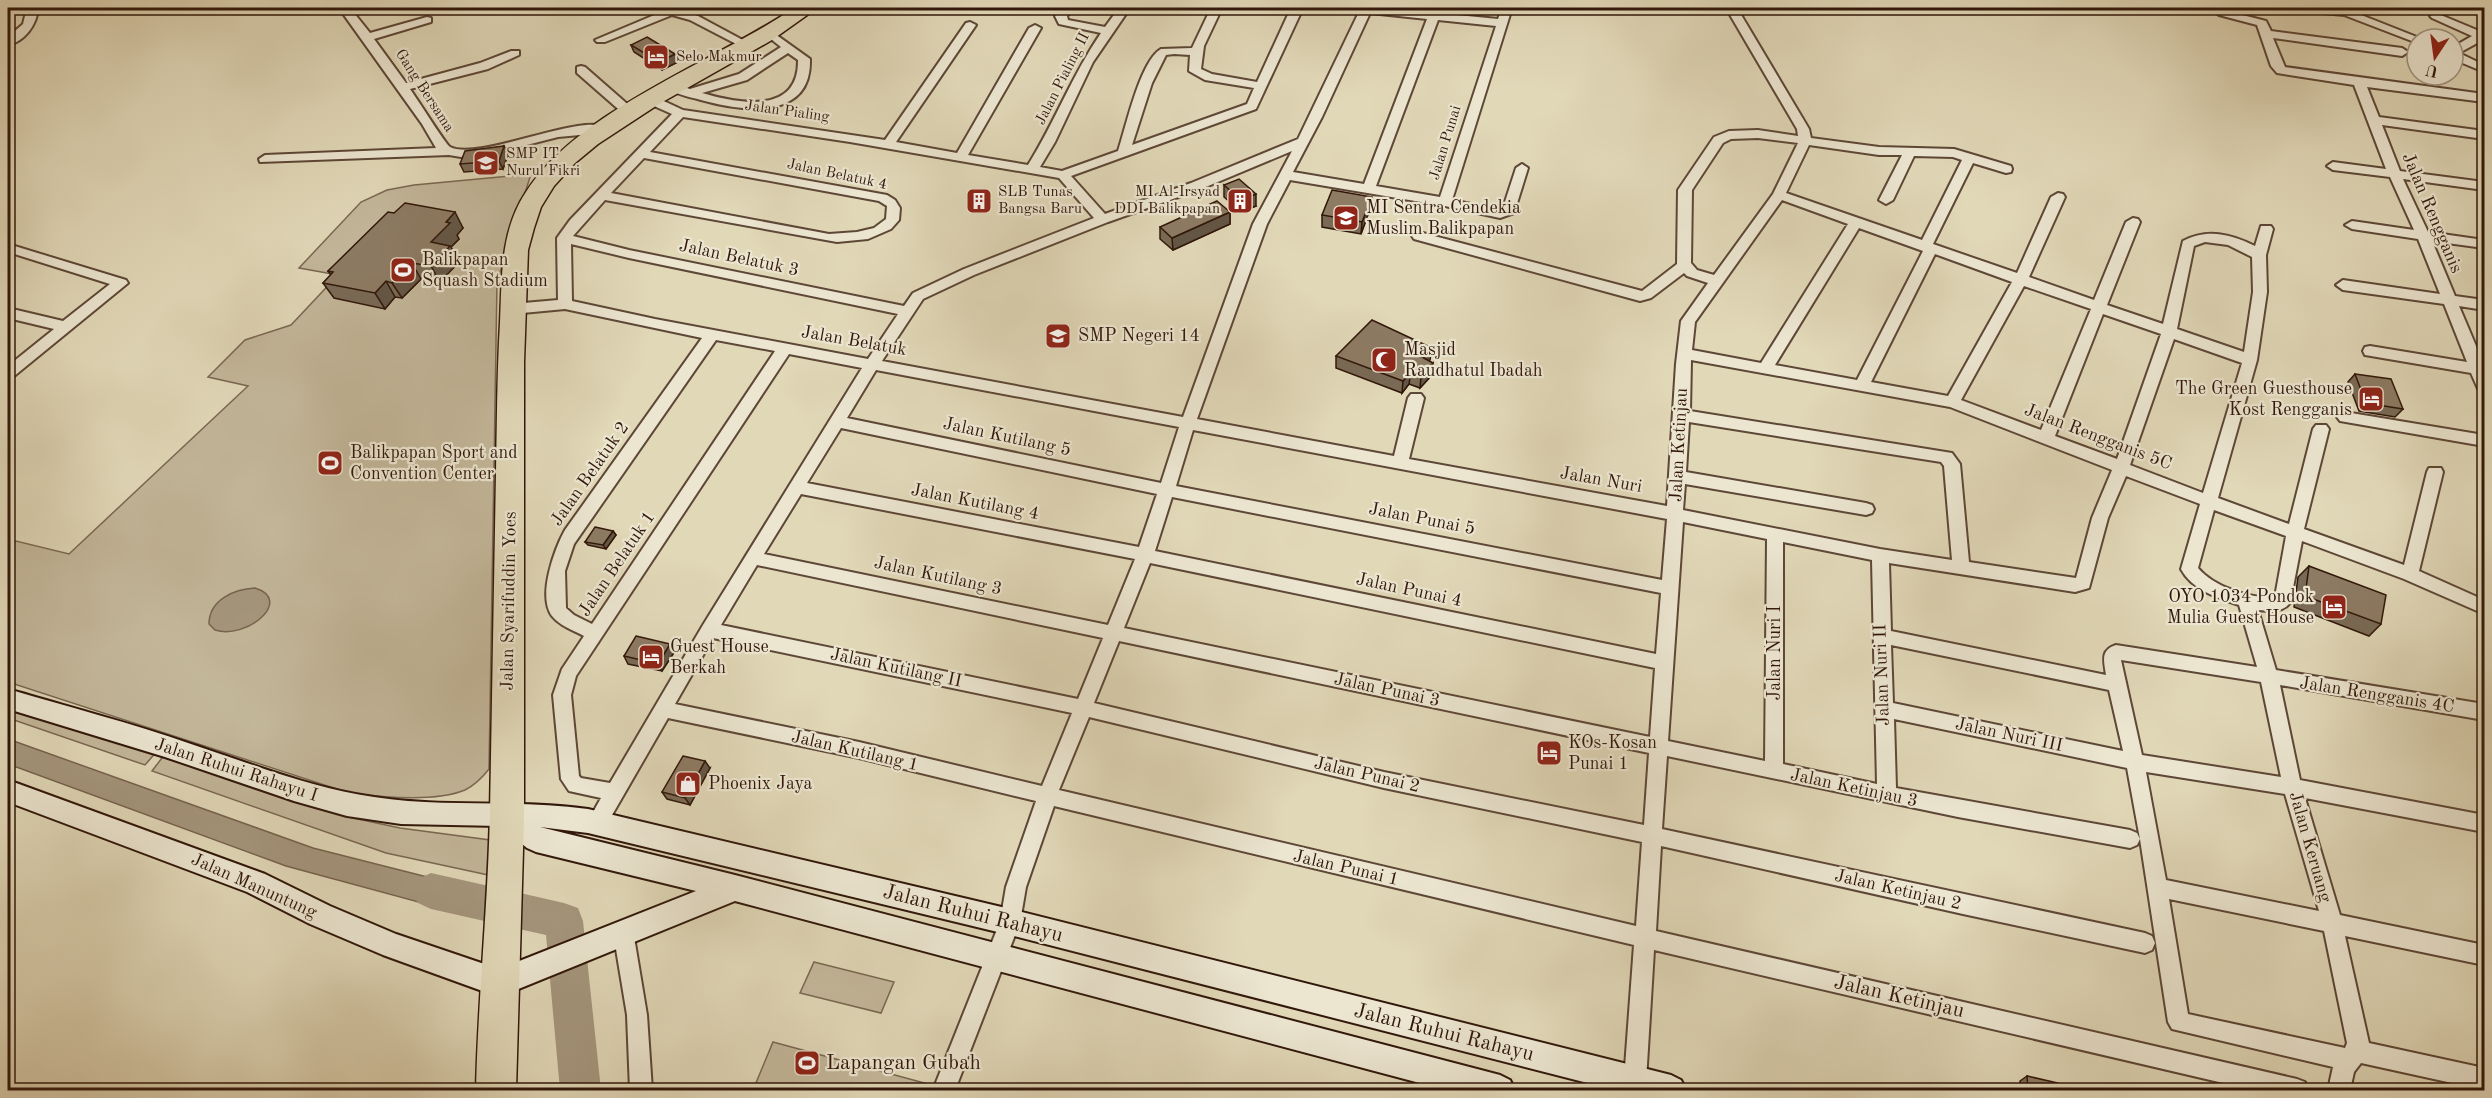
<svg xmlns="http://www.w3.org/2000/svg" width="2492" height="1098" font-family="'Old Standard TT',serif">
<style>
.green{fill:#c3b79a;stroke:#7a6752;stroke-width:1.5}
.water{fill:#a5967d;stroke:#77634f;stroke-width:1.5}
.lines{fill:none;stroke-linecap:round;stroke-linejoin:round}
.river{fill:#a5967d;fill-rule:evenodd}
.street-casing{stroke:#5d4736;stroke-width:4}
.secondary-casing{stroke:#31170a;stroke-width:4}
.highway-casing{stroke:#31170a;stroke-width:3}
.street{fill:#ece6d1;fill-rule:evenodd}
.secondary{fill:#ece6d1;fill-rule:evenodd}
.highway{fill:#e1d8b8;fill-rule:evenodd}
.wall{fill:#796a56;stroke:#31170a;stroke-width:1.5}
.shaded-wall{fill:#635646;stroke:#31170a;stroke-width:1.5}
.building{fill:#8d7b64;stroke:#31170a;stroke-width:1.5}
.labels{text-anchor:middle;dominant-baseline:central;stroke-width:4.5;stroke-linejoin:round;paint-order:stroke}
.far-poi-label{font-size:15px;fill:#31170a;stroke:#ece6d1;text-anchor:start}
.far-street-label{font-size:15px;fill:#31170a;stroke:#ece6d1}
.poi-label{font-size:18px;fill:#31170a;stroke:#ece6d1;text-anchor:start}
.street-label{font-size:18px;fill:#31170a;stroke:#ece6d1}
.near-street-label{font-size:21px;fill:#31170a;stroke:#ece6d1}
.near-poi-label{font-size:21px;fill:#31170a;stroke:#ece6d1;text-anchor:start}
</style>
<rect width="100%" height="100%" fill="#e1d8b8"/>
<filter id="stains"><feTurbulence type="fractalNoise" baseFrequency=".00333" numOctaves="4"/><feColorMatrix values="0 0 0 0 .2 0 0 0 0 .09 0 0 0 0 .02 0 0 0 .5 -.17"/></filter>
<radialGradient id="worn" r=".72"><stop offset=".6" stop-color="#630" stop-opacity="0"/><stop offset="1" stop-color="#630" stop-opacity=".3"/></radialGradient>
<g class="green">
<path d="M531,174l-34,108 -8,487c-7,9 -14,16 -24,21 -29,12 -85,7 -116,3l-341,-111v-133l8,-8 53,13 179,-168 -40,-9 37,-37 46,-15 47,-50 -39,-7 62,-66 26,-12 27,-5z"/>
<path d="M8,703l149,48 -12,14 -137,-47z"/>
<path d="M165,754l188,64 47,10 90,12 3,36 -107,-23 -234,-82z"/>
<path d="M814,962l80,20 -13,31 -81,-20z"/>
<path d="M773,1042l155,42 -3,6h-172z"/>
</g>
<g class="water">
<path d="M255,588c39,12 -8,52 -40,42l-6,-6c0,-24 25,-35 46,-36z"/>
<path d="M8,739l305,109 126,32 -17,23 -136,-37 -278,-102z"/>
</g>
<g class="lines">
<path class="river" d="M431,873l133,30 14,5 5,13 18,169h-41l-14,-155 -115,-26 -13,-6 -6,-12 6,-12z"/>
<g class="street-casing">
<g id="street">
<path d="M27,8h11c-1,17 -14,34 -30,37v-8l15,-13z"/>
<path d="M339,8h11l20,25 57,-16 4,1v4l-57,17 32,44 74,-20 31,-12h8v4l-31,14 -78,20c6,8 36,56 40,58 29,15 137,-37 158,-18l-6,4 -44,4 -71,18 -26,2 -12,-2 -189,7 -1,-3 6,-4 171,-7 -14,-24z"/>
<path d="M671,8l27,8 54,29 -2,2h-8l-52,-27 -18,-5 -67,27h-8l-2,-2z"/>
<path d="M897,8h21l1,1 -6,3 -14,-2z"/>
<path d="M1062,8h11l-6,8 1,4 37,7 14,-19h11l-37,54 -38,80 -15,25 22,4 56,-20c8,-24 22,-90 43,-102l31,-1 19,-40h11l-18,38 -3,23 11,5 45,8 34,-74h12l-47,101 -185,67 34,38 86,-31 107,-44 61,-127 -6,-2 -1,-2h33l113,11 4,-11h10l-60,192 47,10 4,-2 13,-40 6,-4 6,4 -14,45 -14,5 -55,-12 -155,-26 -23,44 -70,195 197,37 14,-58 3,-4h10l3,4 -15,61 258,47 9,-142 5,-43 27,-38 -21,-7 -3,-3 -33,25 -11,3 -226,-62 -2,-3 7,-4 223,59 35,-27 1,-74 36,-53 15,-6 29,-1 40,6 -1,-7 -71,-121h11l72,121 2,9 68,9 75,2 57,17 1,3 -1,3 -5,1 -33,-10 -40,81 84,29 34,-76 7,-4 5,1 2,3 -36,80 65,23 32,-78 7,-4 5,1 2,3 -33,83 56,19 20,-83c24,-13 48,-7 72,5l6,-20h10l2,3 -7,26 1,37 -10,68 -39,138 71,26 24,-95 3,-4h10l3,4 -25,100 100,36 23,-93 2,-4h12l2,4 -24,99 65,29v14l-80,-35 -102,-38 -12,62c-8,10 -21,8 -32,7l18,60 208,34v16l-204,-35 20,95 184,35v17l-179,-34 35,117 144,30v20l-139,-29 24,107 115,25v22l-123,-27 -7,9 -4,18h-22l5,-23 -161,-38 -4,-7 -28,-183 -3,6 -7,3 -172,-31 -291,-61 -5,73 483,104 7,3 3,7 -3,7 -7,3 -182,-39 -302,-68 -5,85 641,148 8,3 3,8h-55l-599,-140 -8,131 -3,8 -5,1 -11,-1 -3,-8 10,-136 -580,-139 -28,81 -6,35 -65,168h-22l67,-168 6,-35 30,-86 -177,-43 -191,-40 -64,111 -7,3 -7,-3 -3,-6 14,-25 -32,-7 -8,-12 -8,-84 9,-26 22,-33c-11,-6 -24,-10 -32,-20 -15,-20 3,-68 13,-86l137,-192 -137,-29 -53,5 -7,-5 7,-5 46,-4 -1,-62 13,-18 102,-106 -27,-12v-6h8l30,14 202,30 81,-117 4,-1 6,3 -80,117 61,11 72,-125 6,-3 6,3 -73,127 60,10c27,-43 44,-90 73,-132l-42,-9 -4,-8zM1370,13l57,6 -63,165 -71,-12 29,-55zM1438,20l58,6 -56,171 -64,-11zM1174,54l16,1 -1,16 16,9 49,8 -7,16 -115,41 20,-62 14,-28zM683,117l167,25 209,36 35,40 -130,51 -51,24 -9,13 -275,-56 -56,-14 32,-36 232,42 31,-3 23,-10 8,-9 1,-12 -5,-8 -8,-5 -237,-43zM1758,138l40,5 -25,51 -59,81 -17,-5 -6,-7 1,-73 31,-47 8,-4zM1809,145l70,10h23l-23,45 7,4 7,-4 21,-44 39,1 9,3 -40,80 -136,-47zM1292,151l-39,73 -70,193 -301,-56 41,-62 51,-24 134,-53 93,-33zM644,158l235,43 8,5 -1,13 -12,9 -17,4 -28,2 -218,-41zM1782,200l66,24 -87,139 -69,-13 3,-28zM1859,228l64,23 -66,129 -82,-15zM2205,242l23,3 24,12 1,35 -9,60 -67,-23 17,-83zM571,244l58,14 269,56 -30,45 -213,-40 -83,-18zM1935,254l77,28 -64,114 -77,-14zM2024,286l67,23 -50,121 -80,-30zM2103,314l58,20 -44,125 -62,-23zM2174,339l68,24 -39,130 -73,-28zM716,340l59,11 -183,273 -18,-9 -8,-7 -1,-37 9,-27zM789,354l73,14 -159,257 -93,158 -29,-5 -2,-2 -8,-81 5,-19zM1691,360l259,47 162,63 -20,48 -16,60 -107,-16 -9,-98 -8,-11 -262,-42zM876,370l303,57 -18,56 -314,-65zM1689,422l252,40 3,4 8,94 -72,-11 -197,-39 2,-26 181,31 6,-2 2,-4 -2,-4 -6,-2 -180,-31zM841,428l316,66 -18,53 -332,-64zM1193,430l474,89 -5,61 -486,-94zM2126,476l74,28 -19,65c11,21 37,29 58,36l18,62 -141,-22c-16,5 -12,16 -10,30l-215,-44 -2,-68 186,29 14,-4 19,-70zM801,494l334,65 -27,66 -344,-71zM1172,497l489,96 -5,61 -501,-103zM2214,510l72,26 -11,61c-25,2 -61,-10 -77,-29zM1683,522l84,17 -2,222 -97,-20zM1783,542l89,18 5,224 -94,-20zM1150,563l505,105 -5,69 -526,-109zM757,565l346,73 -25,61 -357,-74zM713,638l359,75 -30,73 -183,-44 -184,-38zM1119,641l530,112 -5,72 -260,-53 -290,-69zM1891,645l218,45 14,61 -230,-48zM2121,660l140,22 20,95 -139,-22zM1089,717l295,71 258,54 -6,84 -577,-136zM1894,719l233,49 13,71 -3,-6 -7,-3 -234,-42zM2146,772l139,22 34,117 -153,-31zM2169,899l155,32 23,112 -2,5 -157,-34z"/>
<path d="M2295,8l51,1 76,30h-5v4l-73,-28 -43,-4z"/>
<path d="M2223,10l43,11 5,10 131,17 6,4 -6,4 -129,-18 12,29 199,27v8l-117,-15 12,30 105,14v8l-102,-14 18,46 84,11v8l-81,-11 25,53 56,8v8l-52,-7 23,55 29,4v10l-25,-4 25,59v27l-5,-1 -8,-18 -106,-18 -2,-4 2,-4 5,-1 97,16 -23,-58 -101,-14 -7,-5 7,-5 97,14 -22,-55 -66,-10 -7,-4 7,-4 62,9 -24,-53 -57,-7 -6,-4 6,-4 53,7 -32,-84 -77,-12 -6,-7 -14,-41 -38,-10 -2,-2z"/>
<path d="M2436,13l48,20v8h-3l-22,12 25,12v7l-31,-13v-12l19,-11 -40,-18 -2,-2z"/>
<path d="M768,29l42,30c2,63 -70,52 -109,41 -11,-3 -27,-6 -35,-13l6,-4 18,6 49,-15 42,-27 -19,-15zM788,53l10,7c1,56 -61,43 -96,33l45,-13z"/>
<path d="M581,66l4,1 48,42 2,3 -2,3h-8l-48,-42v-6z"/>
<path d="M8,244l118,36 2,3 -115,94 -5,1v-12l46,-37 -46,-11v-10l55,13 47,-37 -102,-32z"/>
<path d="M2345,412l139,23v11l-144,-25 -3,-4 3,-4z"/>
<path d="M623,921l7,3 3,7 14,84 5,75h-22l-3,-75 -14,-84 3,-7z"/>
</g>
</g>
<g class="secondary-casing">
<path id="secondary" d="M8,689c61,18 123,34 183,55 61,20 120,44 183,53 71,11 143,2 214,12l422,100 661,166 10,5 5,10h-71l-605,-155 -422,-102 -48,-6 195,48 765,200 10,5 5,10h-69l-711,-189 -236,96 -116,-42 -73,-31 -63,-32 -239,-90v-22l257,94 65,32 66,28 103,35 197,-78 -160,-39 -9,-4 -27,-22 -99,-2 -54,-8 -53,-15 -129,-44 -157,-48z"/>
</g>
<g class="highway-casing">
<path id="highway" d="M794,8h23l-45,32 -113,64 -61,40 -23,19 -21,23 -13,21 -7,21 -6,22 -4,112v454l-8,274h-40c2,-92 12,-185 14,-278 2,-113 4,-227 6,-340 1,-50 1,-99 4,-149 2,-45 0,-92 26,-131 54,-83 187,-129 268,-184z"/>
</g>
<use href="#street" class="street"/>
<use href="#secondary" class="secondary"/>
<use href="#highway" class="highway"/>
</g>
<g class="wall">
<path d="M631,45l44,9 3,8 -16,8 -28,-18z"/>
<path d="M504,146l4,8 -5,15 -39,3 -4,-8z"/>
<path d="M1224,185l32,21 -15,6 -17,-15z"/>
<path d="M1370,209l-9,25 -39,-7v-12z"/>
<path d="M1230,212v12l-57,26 -13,-11v-12z"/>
<path d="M394,213l69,15 -6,7 2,4 -8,8 8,15 -19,20 -19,-3 -19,19 -7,-1 -10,12 -51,-11 -11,-15 8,-8 -3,-4z"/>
<path d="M1432,348l-3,13 3,14 -12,13 -11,-4 -7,9 -66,-25v-12z"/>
<path d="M2355,374l48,35 -8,8 -36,-6 -11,-29z"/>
<path d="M613,531l3,4 -10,14 -18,-4 -3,-3z"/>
<path d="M2309,566l72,58 -12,12 -75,-29 4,-30z"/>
<path d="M670,644l5,7 -13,20 -34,-7 -4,-8z"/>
<path d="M710,768l-20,37 -23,-6 -5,-7z"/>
<path d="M2027,1076l31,14h-37l-1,-9z"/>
</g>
<g class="shaded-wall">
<path d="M675,54l3,8 -16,8 -3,-8z"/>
<path d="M504,146l4,8 -5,15 -4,-8z"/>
<path d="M1256,194v12l-15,6v-12z"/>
<path d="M1372,197l-2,12 -9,25 1,-12z"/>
<path d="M455,212l8,16 -6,7 2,4 -8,8 8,15 -19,20 -9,-16v-24l15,-20z"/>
<path d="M1230,212v12l-57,26 -1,-12z"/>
<path d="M412,263l9,16 -19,19 -10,-15z"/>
<path d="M386,281l9,16 -10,12 -10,-16z"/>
<path d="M1432,348l-2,12 -9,9 1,-12z"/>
<path d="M1433,363l-1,12 -12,13 1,-12z"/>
<path d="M1411,372l-2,12 -7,9 1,-12z"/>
<path d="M613,531l3,4 -10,14 -3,-4z"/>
<path d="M670,644l5,7 -13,20 -4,-7z"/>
<path d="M705,761l5,7 -20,37 -5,-7z"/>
</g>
<g class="building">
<path d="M647,37l28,17 -16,8 -28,-17z"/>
<path d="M504,146l-5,15 -39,3 5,-13z"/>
<path d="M1239,179l17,15 -15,6 -17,-15z"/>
<path d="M1332,190l40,7 -10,25 -40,-7z"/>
<path d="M1217,201l13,11 -58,26 -12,-11z"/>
<path d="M405,203l50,9 -9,10 4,1 -19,19 19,4 -19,20 -19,-3 -20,20 -6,-2 -11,12 -52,-10 10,-11 -5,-1 60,-59 6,1z"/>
<path d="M1372,320l60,28 -10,9 11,6 -12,13 -10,-4 -8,9 -67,-25z"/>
<path d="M2355,374l36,5 12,30 -37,-6z"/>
<path d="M595,527l18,4 -10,14 -18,-3z"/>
<path d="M2309,566l77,29 -5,29 -76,-28z"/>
<path d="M636,636l34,8 -12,20 -34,-8z"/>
<path d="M683,756l22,5 -20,37 -23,-6z"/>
<path d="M2027,1076l31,7v7h-30z"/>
</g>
<defs>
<g id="hotel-square" transform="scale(1.35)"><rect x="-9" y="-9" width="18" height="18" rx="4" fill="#8f2418" stroke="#ece6d1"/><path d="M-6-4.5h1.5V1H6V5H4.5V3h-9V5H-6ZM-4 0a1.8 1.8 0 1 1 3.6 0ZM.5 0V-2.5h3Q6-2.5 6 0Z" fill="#fff"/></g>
<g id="school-square" transform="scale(1.35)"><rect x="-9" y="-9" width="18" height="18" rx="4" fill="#8f2418" stroke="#ece6d1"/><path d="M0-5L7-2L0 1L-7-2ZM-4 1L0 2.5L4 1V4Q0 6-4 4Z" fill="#fff"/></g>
<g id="building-square" transform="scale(1.35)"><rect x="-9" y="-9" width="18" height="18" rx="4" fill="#8f2418" stroke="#ece6d1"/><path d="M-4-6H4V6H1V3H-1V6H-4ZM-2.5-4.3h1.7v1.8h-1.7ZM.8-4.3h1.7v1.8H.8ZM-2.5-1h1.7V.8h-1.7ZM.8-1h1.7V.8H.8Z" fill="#fff"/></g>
<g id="stadium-square" transform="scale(1.35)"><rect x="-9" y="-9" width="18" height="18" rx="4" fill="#8f2418" stroke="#ece6d1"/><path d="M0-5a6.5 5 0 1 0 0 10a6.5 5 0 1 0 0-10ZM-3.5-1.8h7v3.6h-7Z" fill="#fff"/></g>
<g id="mosque-square" transform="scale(1.35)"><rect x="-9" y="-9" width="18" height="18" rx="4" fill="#8f2418" stroke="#ece6d1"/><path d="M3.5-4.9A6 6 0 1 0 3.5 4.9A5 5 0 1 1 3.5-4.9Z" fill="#fff"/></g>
<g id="shop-square" transform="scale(1.35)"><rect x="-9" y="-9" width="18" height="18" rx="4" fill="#8f2418" stroke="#ece6d1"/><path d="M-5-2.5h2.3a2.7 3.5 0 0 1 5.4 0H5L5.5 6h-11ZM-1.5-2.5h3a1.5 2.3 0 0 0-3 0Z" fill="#fff"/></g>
</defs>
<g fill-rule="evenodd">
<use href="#hotel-square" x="656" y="57"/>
<use href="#school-square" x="486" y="163"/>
<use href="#building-square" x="979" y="201"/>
<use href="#building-square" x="1240" y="201"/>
<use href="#school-square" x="1346" y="218"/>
<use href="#stadium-square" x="403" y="270"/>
<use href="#school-square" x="1058" y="336"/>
<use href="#mosque-square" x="1384" y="360"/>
<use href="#hotel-square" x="2371" y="399"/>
<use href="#stadium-square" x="330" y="463"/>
<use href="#hotel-square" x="2334" y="607"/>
<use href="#hotel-square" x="651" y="657"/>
<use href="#hotel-square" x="1549" y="753"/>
<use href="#shop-square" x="688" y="784"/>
<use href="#stadium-square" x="807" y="1063"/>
</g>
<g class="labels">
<g class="far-poi-label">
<text x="676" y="57">Selo Makmur</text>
<text x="506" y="154">SMP IT<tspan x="506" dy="17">Nurul Fikri</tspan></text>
<text x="998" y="192">SLB Tunas<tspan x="998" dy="17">Bangsa Baru</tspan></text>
<text x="1220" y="192" text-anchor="end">MI Al-Irsyad<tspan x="1220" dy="17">DDI Balikpapan</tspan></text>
</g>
<g class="far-street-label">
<text transform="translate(1063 79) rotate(-63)">Jalan Pialing II</text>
<text transform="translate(424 91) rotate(57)">Gang Bersama</text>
<text transform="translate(787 112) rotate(8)">Jalan Pialing</text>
<text transform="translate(1446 143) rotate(-73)">Jalan Punai</text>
<text transform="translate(837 175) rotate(12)">Jalan Belatuk 4</text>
</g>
<g class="poi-label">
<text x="1366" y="208">MI Sentra Cendekia<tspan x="1366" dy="21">Muslim Balikpapan</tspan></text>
<text x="422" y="260">Balikpapan<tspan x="422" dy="21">Squash Stadium</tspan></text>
<text x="1078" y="336">SMP Negeri 14</text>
<text x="1404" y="350">Masjid<tspan x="1404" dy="21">Raudhatul Ibadah</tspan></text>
<text x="2352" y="389" text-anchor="end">The Green Guesthouse<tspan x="2352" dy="21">Kost Rengganis</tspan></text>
<text x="350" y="453">Balikpapan Sport and<tspan x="350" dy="21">Convention Center</tspan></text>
<text x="2314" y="597" text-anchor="end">OYO 1034 Pondok<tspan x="2314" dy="21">Mulia Guest House</tspan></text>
<text x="670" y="647">Guest House<tspan x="670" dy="21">Berkah</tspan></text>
<text x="1568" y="743">KOs-Kosan<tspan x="1568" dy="21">Punai 1</tspan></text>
<text x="708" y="784">Phoenix Jaya</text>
</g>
<g class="street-label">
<text transform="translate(2432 213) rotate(67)">Jalan Rengganis</text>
<text transform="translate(739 258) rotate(12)">Jalan Belatuk 3</text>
<text transform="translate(854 341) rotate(10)">Jalan Belatuk</text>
<text transform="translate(1007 437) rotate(12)">Jalan Kutilang 5</text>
<text transform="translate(2098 437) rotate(21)">Jalan Rengganis 5C</text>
<text transform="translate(1679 445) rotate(-87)">Jalan Ketinjau</text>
<text transform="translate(590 474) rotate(-55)">Jalan Belatuk 2</text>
<text transform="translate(1601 480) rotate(10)">Jalan Nuri</text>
<text transform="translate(975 502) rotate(11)">Jalan Kutilang 4</text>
<text transform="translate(1422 519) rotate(11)">Jalan Punai 5</text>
<text transform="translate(617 564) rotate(-56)">Jalan Belatuk 1</text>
<text transform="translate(938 576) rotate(12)">Jalan Kutilang 3</text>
<text transform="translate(1409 590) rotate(12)">Jalan Punai 4</text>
<text transform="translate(509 601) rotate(-89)">Jalan Syarifuddin Yoes</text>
<text transform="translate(1775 653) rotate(-90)">Jalan Nuri I</text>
<text transform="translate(896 668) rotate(12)">Jalan Kutilang II</text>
<text transform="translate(1882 675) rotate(-92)">Jalan Nuri II</text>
<text transform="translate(1387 690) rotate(12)">Jalan Punai 3</text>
<text transform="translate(2377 695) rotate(9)">Jalan Rengganis 4C</text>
<text transform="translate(2009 735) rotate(12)">Jalan Nuri III</text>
<text transform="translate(855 751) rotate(13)">Jalan Kutilang 1</text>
<text transform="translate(236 770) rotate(18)">Jalan Ruhui Rahayu I</text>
<text transform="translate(1367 775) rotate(13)">Jalan Punai 2</text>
<text transform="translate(1854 788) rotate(12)">Jalan Ketinjau 3</text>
<text transform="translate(2310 847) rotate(74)">Jalan Keruang</text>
<text transform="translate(1346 868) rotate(13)">Jalan Punai 1</text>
<text transform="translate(254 886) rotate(24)">Jalan Manuntung</text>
<text transform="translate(1898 890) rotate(13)">Jalan Ketinjau 2</text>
</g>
<g class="near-street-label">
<text transform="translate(973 914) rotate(14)">Jalan Ruhui Rahayu</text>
<text transform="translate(1899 997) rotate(13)">Jalan Ketinjau</text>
<text transform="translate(1444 1033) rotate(14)">Jalan Ruhui Rahayu</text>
</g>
<g class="near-poi-label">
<text x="826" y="1063">Lapangan Gubah</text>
</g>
</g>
<rect width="2492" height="1098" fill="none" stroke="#e1d8b8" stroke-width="30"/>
<rect x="9" y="9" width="2474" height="1080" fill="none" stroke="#31170a" stroke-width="3"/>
<rect x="15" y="15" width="2462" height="1068" fill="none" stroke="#31170a" stroke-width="1.5"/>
<g transform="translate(2435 57) rotate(193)"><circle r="28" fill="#ece6d1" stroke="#a19381" stroke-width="1.5"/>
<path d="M0-4.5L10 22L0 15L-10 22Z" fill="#8f2418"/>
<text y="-9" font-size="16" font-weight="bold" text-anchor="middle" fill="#31170a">U</text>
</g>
<rect width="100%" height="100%" filter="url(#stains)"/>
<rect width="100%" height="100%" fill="url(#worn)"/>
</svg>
